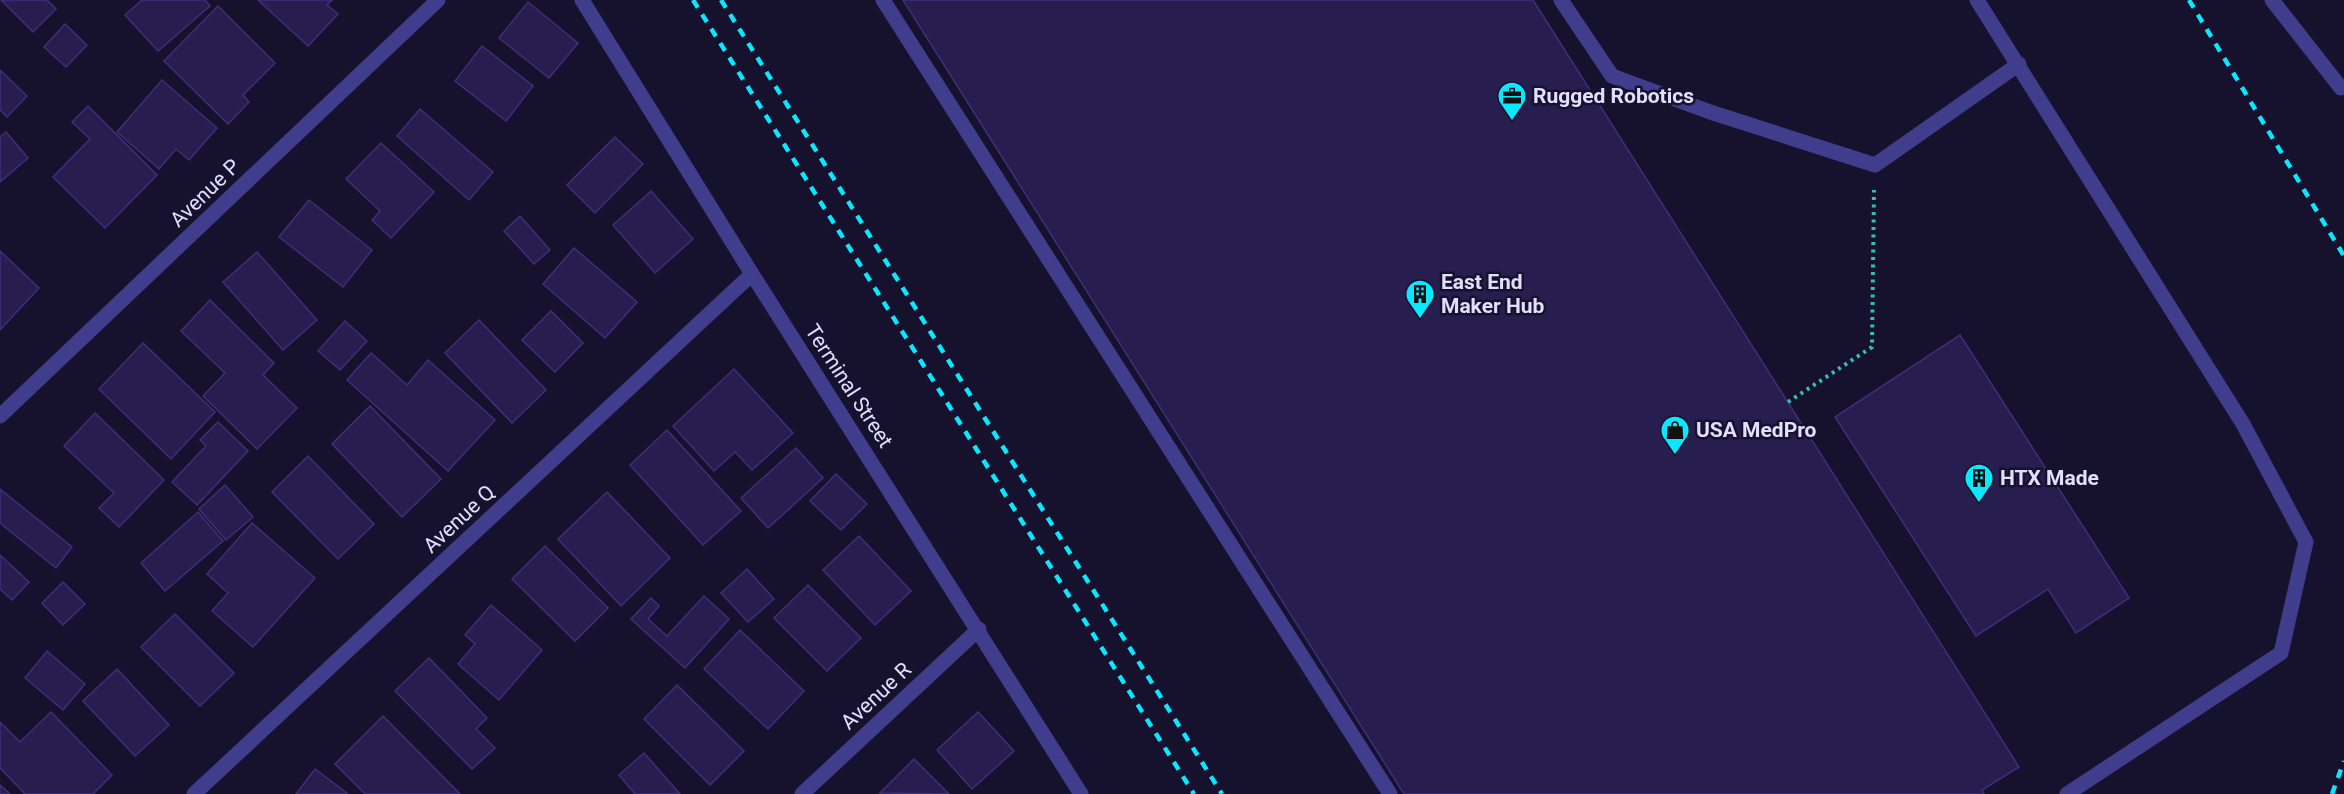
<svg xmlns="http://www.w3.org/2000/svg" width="2344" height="794" font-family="Roboto,sans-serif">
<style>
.building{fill:#271d4e;stroke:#3e2f7a;stroke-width:1.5}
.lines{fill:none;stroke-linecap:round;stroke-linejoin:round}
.path{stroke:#30c0b7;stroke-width:4;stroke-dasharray:3 4.5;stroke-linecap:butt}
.service{stroke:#3f3d8c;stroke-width:15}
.minor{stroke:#3f3d8c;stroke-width:15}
.rail{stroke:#0ae8ff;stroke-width:4.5;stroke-dasharray:9 8;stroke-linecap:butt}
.labels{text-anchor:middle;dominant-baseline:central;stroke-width:5;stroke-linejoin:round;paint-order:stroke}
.poi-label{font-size:21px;font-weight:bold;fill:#e1deff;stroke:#16122d;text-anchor:start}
.street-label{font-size:21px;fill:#e1deff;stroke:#16122d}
</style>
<rect width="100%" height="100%" fill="#16122d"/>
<g class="building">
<path d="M1,0h46l9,9 -23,23z"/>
<path d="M142,0h63l5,6 -52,45 -33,-36z"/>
<path d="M258,0h74l-5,5 11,9 -30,32z"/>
<path d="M903,0h630l486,767 -37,23 2,4h-580z"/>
<path d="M528,2l50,41 -29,35 -50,-40z"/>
<path d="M218,6l57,57 -32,32 6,7 -21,22 -64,-63z"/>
<path d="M65,24l22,21 -21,22 -22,-20z"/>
<path d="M482,46l51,40 -27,35 -51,-40z"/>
<path d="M0,70l27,26 -20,21 -7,-7z"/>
<path d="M162,80l55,48 -28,32 -13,-11 -17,20 -42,-37z"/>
<path d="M88,106l69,69 -52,53 -52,-51 37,-38 -18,-17z"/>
<path d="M420,109l73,63 -24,28 -72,-64z"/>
<path d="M6,132l22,26 -28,24v-45z"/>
<path d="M615,137l28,27 -48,49 -28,-28z"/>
<path d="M381,143l53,49 -43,46 -19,-18 8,-9 -34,-32z"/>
<path d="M651,191l42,48 -38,34 -42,-48z"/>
<path d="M309,200l63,50 -29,37 -64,-50z"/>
<path d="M520,216l30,34 -16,14 -30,-33z"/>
<path d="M574,248l63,54 -32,36 -62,-54z"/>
<path d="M0,251l39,37 -39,42z"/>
<path d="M257,252l60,68 -34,30 -60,-68z"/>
<path d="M210,300l64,63 -11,12 34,33 -40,41 -54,-53 22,-23 -44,-42z"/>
<path d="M551,311l32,32 -28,29 -33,-32z"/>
<path d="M479,320l67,70 -34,33 -67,-70z"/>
<path d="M345,321l22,20 -27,29 -22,-19z"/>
<path d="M1960,335l169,263 -53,35 -28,-44 -72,47 -141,-219z"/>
<path d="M143,343l72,69 -44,47 -72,-70z"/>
<path d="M371,353l36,32 21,-25 67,60 -47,51 -101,-91z"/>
<path d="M734,369l59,64 -41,37 -17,-18 -21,19 -41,-45z"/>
<path d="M370,406l71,73 -39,38 -70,-73z"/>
<path d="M95,413l69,67 -45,47 -20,-19 15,-15 -50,-47z"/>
<path d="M218,422l30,29 -51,54 -25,-23 34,-36 -6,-6z"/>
<path d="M667,430l74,81 -38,34 -73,-80z"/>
<path d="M796,448l27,30 -55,50 -27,-30z"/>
<path d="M308,456l66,68 -36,35 -66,-67z"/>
<path d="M836,474l31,30 -26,26 -31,-29z"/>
<path d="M225,485l28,32 -27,23 -27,-31z"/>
<path d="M0,489l72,58 -16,21 -56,-45z"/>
<path d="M607,492l63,66 -49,48 -63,-67z"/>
<path d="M198,512l25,29 -58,50 -24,-28z"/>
<path d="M252,523l63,55 -62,69 -41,-36 16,-18 -21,-19z"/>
<path d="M859,536l52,55 -36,34 -52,-55z"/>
<path d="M545,546l63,62 -33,33 -63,-62z"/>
<path d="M0,555l29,27 -17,18 -12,-11z"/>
<path d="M747,569l27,30 -26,23 -27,-29z"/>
<path d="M63,582l22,22 -22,21 -21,-22z"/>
<path d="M808,585l53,53 -34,33 -53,-53z"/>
<path d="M704,596l25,23 -44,49 -54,-49 20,-21 8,8 -11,13 19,17z"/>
<path d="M491,605l51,45 -43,50 -41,-36 17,-20 -10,-9z"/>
<path d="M175,614l59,59 -34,33 -59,-59z"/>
<path d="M740,630l64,61 -36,38 -64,-60z"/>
<path d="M47,651l38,33 -22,26 -38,-32z"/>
<path d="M429,658l58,60 -11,11 19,19 -23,21 -77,-78z"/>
<path d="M117,669l52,56 -34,31 -52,-55z"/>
<path d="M677,685l67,66 -34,34 -66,-66z"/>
<path d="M51,712l61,63 -19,19h-68l-25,-26v-46l20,20z"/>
<path d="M978,712l36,39 -42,38 -35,-39z"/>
<path d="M383,716l77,78h-95l-30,-30z"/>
<path d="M644,753l36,41h-45l-16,-19z"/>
<path d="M914,759l35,35 -69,-1z"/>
<path d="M315,769l33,25h-52z"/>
<path d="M0,785l10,9h-10z"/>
</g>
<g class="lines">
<path class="path" d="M1788,402l84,-55 2,-157"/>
<g class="service">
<path d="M883,0l507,794"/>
<path d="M1561,0l51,76 98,36 165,53 144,-101"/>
<path d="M2272,0l69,88 3,-1"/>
</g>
<g class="minor">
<path d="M582,0l170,274 329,520"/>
<path d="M1977,0l266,424 63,118 -25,111 -214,141"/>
<path d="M0,416l438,-416"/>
<path d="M194,794l558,-520"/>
<path d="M802,794l177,-165"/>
</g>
<g class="rail">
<path d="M693,0l501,794"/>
<path d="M721,0l501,794"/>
<path d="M2189,0l155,256"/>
<path d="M2332,794l12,-33"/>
</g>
</g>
<defs>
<g id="office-pin" transform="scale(1.5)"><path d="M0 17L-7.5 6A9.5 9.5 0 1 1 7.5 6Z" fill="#0ae8ff" stroke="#16122d"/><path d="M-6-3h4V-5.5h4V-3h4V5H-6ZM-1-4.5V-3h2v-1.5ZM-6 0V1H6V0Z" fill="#111"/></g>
<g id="building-pin" transform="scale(1.5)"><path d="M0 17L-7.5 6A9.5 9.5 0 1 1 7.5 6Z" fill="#0ae8ff" stroke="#16122d"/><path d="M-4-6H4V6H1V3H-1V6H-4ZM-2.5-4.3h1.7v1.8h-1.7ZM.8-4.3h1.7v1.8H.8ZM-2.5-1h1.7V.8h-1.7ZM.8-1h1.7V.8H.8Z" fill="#111"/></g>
<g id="shop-pin" transform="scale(1.5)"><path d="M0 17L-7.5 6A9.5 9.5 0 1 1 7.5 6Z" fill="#0ae8ff" stroke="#16122d"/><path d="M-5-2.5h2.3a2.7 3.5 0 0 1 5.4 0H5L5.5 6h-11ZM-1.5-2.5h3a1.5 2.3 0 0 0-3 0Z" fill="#111"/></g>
</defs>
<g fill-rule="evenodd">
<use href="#office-pin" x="1512" y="96"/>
<use href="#building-pin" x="1420" y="294"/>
<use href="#shop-pin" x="1675" y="430"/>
<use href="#building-pin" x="1979" y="478"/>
</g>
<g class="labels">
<g class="poi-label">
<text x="1533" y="96">Rugged Robotics</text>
<text x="1441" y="282">East End<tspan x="1441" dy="24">Maker Hub</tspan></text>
<text x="1696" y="430">USA MedPro</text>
<text x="2000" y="478">HTX Made</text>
</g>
<g class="street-label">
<text transform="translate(205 193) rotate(-44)">Avenue P</text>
<text transform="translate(849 386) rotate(57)">Terminal Street</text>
<text transform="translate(459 519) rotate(-43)">Avenue Q</text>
<text transform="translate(876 696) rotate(-43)">Avenue R</text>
</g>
</g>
</svg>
